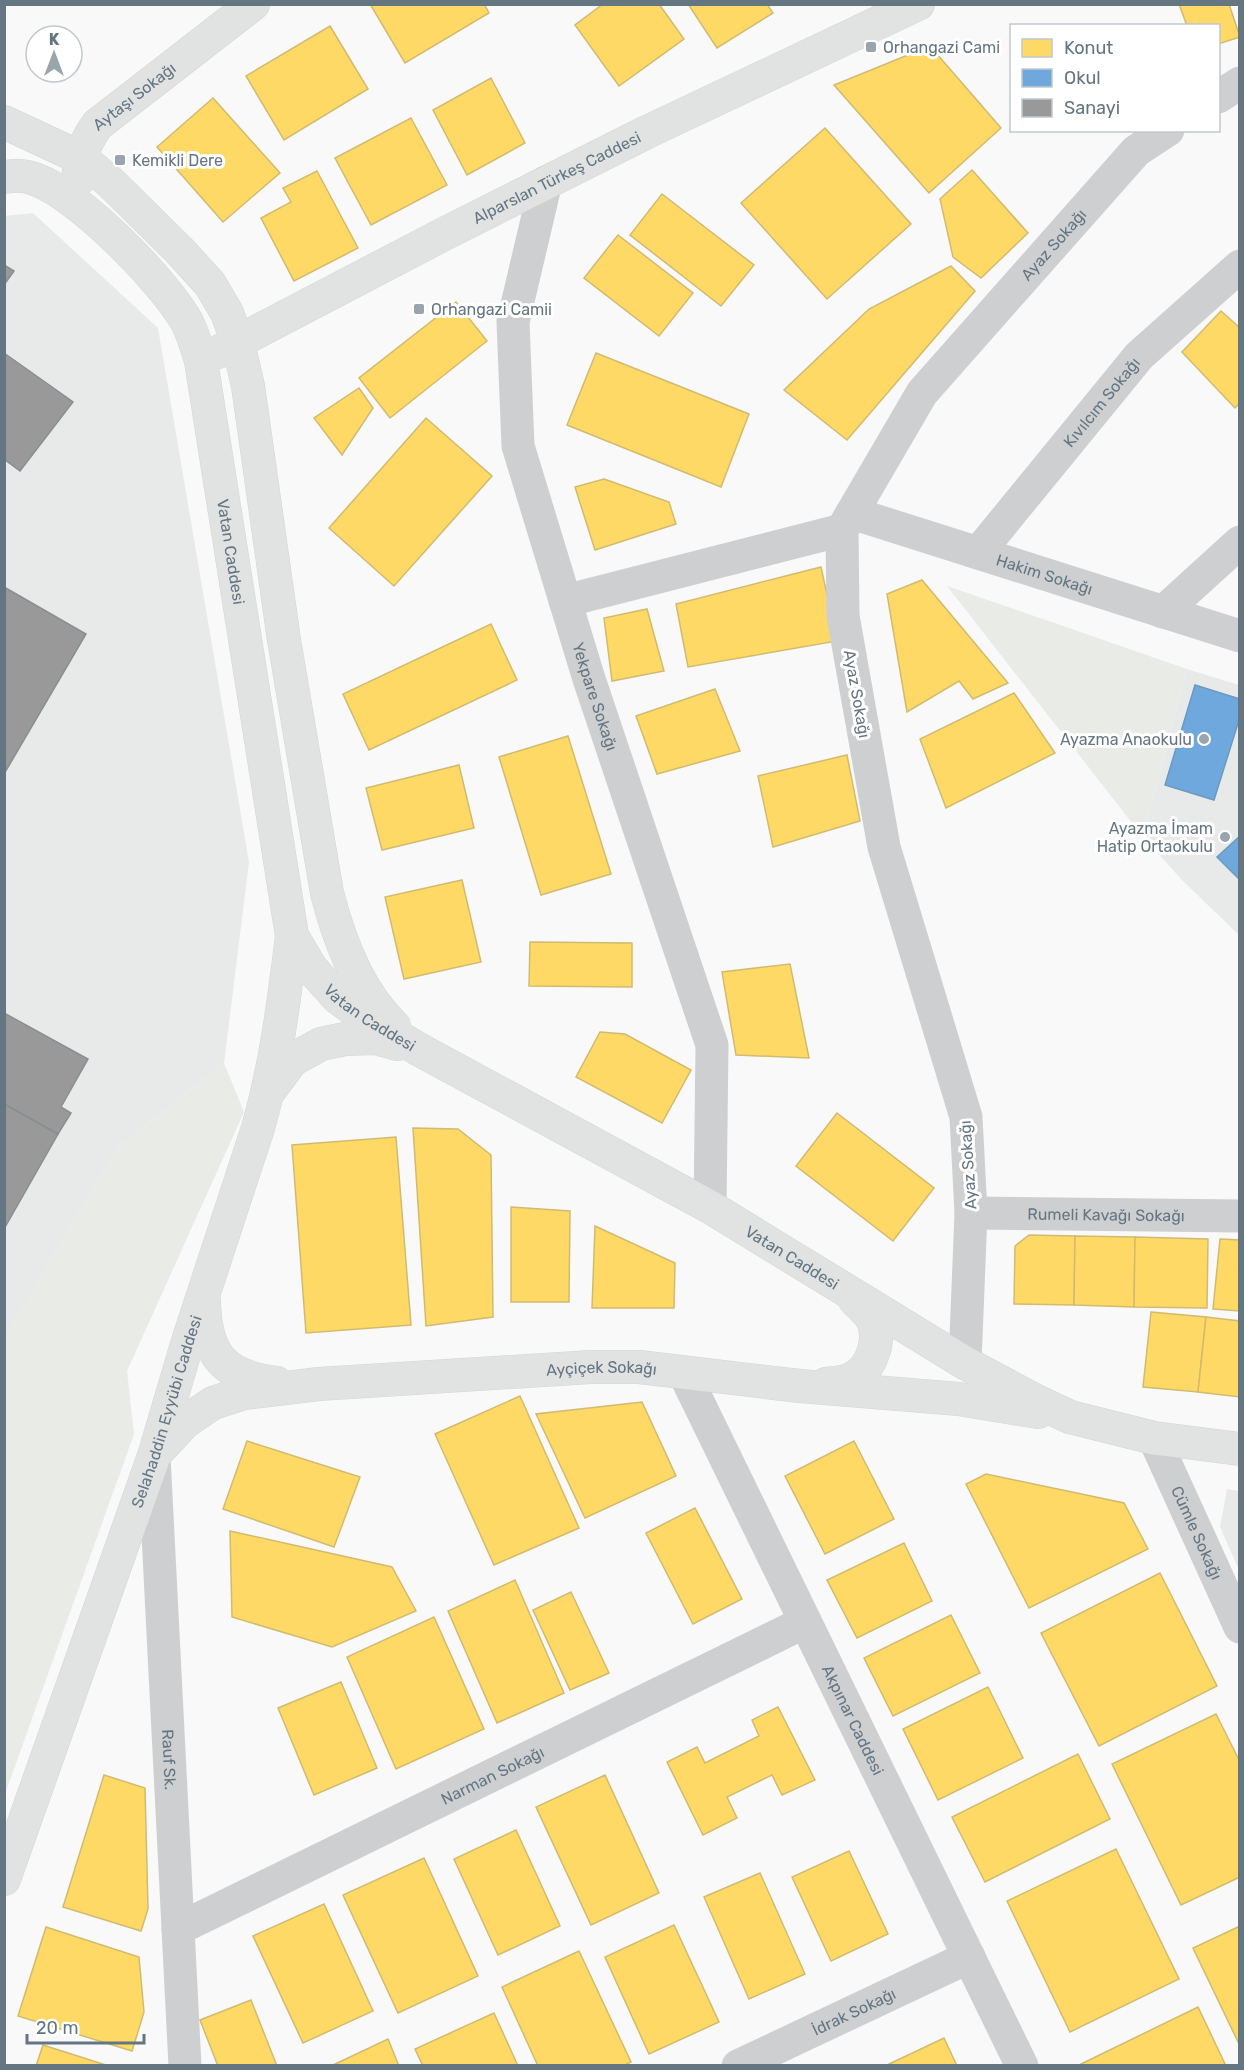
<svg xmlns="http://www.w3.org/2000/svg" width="1244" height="2070" font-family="Rubik,sans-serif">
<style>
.built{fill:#e8e9e9}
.green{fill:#e8ebe6}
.homes{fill:#ffd966;stroke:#d1bb6f;stroke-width:1.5}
.schools{fill:#6fa8dc;stroke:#6c99c1;stroke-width:1.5}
.industry{fill:#999;stroke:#898e92;stroke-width:1.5}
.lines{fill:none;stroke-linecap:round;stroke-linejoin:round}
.secondary-casing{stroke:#d5d6d7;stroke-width:34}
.street{stroke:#cecfd0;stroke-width:33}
.secondary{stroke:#e1e2e2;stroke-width:33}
.poi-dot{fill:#99a4ac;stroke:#fff;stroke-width:2}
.labels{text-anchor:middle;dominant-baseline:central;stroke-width:6;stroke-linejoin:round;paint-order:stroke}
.poi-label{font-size:16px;fill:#657683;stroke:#fff;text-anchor:start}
.street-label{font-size:16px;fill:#657683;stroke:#fff}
</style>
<rect width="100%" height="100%" fill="#f9f9f9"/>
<g class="built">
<path d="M33,213l125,115 91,534 -25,201 -107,85 -112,190 -1,-1122z"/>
<path d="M1187,669l52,16v250l-56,-54 -40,-44z"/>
<path d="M1227,1489l12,2v79l-19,-43z"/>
</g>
<g class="green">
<path d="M947,586l240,83 -44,168z"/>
<path d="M224,1063l20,49 -117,259 7,63 -129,360v-456l112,-190z"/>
</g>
<g class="homes">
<path d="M370,4h114l5,9 -84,50z"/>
<path d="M603,4h56l25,35 -65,47 -44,-61z"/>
<path d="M688,4h79l6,9 -56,35z"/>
<path d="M1179,4h50l11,33 -22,7v-18h-31z"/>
<path d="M330,26l38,63 -84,51 -38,-64z"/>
<path d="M930,46l71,82 -72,65 -95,-108z"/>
<path d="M491,78l34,65 -58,32 -34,-65z"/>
<path d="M213,98l67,75 -57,49 -66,-75z"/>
<path d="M411,118l36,67 -76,40 -36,-67z"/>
<path d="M825,128l86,96 -84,75 -86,-96z"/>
<path d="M972,170l56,63 -47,45 -28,-21 -13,-58z"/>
<path d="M317,171l41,77 -64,33 -33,-63 30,-16 -8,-14z"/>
<path d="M662,194l92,71 -33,41 -91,-71z"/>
<path d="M618,235l75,58 -34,43 -75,-58z"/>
<path d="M951,266l24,25 -128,149 -63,-50 85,-81z"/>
<path d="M456,302l31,39 -97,77 -31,-40z"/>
<path d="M1221,311l19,17v75l-5,5 -53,-56z"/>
<path d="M596,353l153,61 -28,73 -154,-62z"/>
<path d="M359,388l14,20 -31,47 -28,-37z"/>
<path d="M426,418l66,58 -98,110 -65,-58z"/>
<path d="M604,479l65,23 7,22 -81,26 -20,-63z"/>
<path d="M821,567l16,74 -149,26 -12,-63z"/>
<path d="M922,580l86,103 -35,16 -14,-18 -52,31 -20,-118z"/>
<path d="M647,609l17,62 -52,10 -8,-63z"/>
<path d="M491,624l26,56 -148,70 -26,-56z"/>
<path d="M715,689l25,62 -83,23 -21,-58z"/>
<path d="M1014,693l41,60 -109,55 -26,-69z"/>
<path d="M568,736l43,138 -70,21 -42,-138z"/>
<path d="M847,755l13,66 -87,26 -15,-71z"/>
<path d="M459,765l15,63 -92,22 -16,-62z"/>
<path d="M462,880l19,82 -77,17 -19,-82z"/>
<path d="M530,942l102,1v44l-103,-1z"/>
<path d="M790,964l19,94 -73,-3 -14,-83z"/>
<path d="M600,1032l25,2 66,36 -29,53 -86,-46z"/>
<path d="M837,1113l97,75 -41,53 -97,-75z"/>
<path d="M413,1128l45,1 33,26 2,162 -67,9z"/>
<path d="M396,1137l15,188 -105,8 -14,-188z"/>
<path d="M511,1207l59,4 -1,91h-58z"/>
<path d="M595,1226l80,37 -1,45h-82z"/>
<path d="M1029,1235l46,1 -1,69 -60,-1 1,-58z"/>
<path d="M1075,1236l60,1 -1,70 -60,-2z"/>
<path d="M1135,1237l73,2 -1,69 -73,-1z"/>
<path d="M1220,1239l20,1v71l-27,-2z"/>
<path d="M1151,1312l55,5 -8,75 -55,-5z"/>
<path d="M1206,1317l34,4v76l-42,-5z"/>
<path d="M520,1396l59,132 -85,37 -59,-131z"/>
<path d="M642,1402l34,74 -91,42 -49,-104z"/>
<path d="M247,1441l113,36 -26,70 -111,-38z"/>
<path d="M854,1441l40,78 -69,35 -40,-78z"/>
<path d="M986,1474l138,29 24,46 -119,59 -63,-124z"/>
<path d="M695,1508l47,91 -49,25 -47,-91z"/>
<path d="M230,1531l162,36 24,44 -84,36 -100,-30z"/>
<path d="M904,1543l28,58 -75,37 -30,-58z"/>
<path d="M1160,1573l57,113 -118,60 -58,-113z"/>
<path d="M515,1580l49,113 -67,30 -49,-112z"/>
<path d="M571,1592l38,81 -39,17 -37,-80z"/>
<path d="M951,1615l29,58 -87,43 -29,-58z"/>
<path d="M434,1617l50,112 -88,40 -49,-112z"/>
<path d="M341,1682l36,86 -63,27 -36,-87z"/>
<path d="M988,1687l35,71 -85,42 -35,-71z"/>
<path d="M778,1707l37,73 -33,15 -10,-20 -45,22 10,21 -34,17 -36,-73 30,-15 8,16 54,-27 -7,-16z"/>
<path d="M1216,1714l24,48v115l-59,28 -69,-141z"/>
<path d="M1078,1754l32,65 -125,63 -33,-65z"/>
<path d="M104,1775l41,13 3,121 -7,22 -78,-24z"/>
<path d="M605,1775l54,118 -68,32 -55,-118z"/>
<path d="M516,1830l44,96 -62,29 -44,-96z"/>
<path d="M1116,1849l63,130 -109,53 -63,-131z"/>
<path d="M849,1851l39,83 -57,27 -39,-84z"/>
<path d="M424,1858l54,118 -80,37 -55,-118z"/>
<path d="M760,1873l45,101 -56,25 -45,-102z"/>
<path d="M324,1904l49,107 -70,32 -50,-107z"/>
<path d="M674,1925l45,97 -70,32 -44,-97z"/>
<path d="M1240,1926v120l-47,-98z"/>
<path d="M46,1927l93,30 5,55 -12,39 -114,-35z"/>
<path d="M579,1951l52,111 -8,4h-85l-36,-79z"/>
<path d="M251,2000l26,66h-59l-18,-46z"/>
<path d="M1198,2007l28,59h-149z"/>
<path d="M494,2013l24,53h-95l-8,-17z"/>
<path d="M944,2038l13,28 -70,-1z"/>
<path d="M388,2039l11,27h-68z"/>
<path d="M43,2045l66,21h-73z"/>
</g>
<g class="schools">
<path d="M1195,685l45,14v18l-26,83 -49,-15z"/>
<path d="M1240,836v44l-23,-23z"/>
</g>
<g class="industry">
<path d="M4,265l10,6 -10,14z"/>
<path d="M4,353l69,49 -53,69 -16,-12z"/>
<path d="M4,587l82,47 -82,140z"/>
<path d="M4,1013l84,46 -27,48 10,6 -13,21 -54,-30z"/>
<path d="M4,1104l54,30 -54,95z"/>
</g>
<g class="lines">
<g class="secondary-casing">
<g id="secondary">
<path d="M4,122l77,36 29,24 69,68 31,34 17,29 11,30 10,43 36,254 43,253c12,47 31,99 67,133"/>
<path id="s11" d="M4,177c7,-1 17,-2 24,0 45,10 136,104 159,145 6,12 10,26 14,39l91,575 19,32 27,30 31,22 51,30 290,157 255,156 71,38 34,16 84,21 86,11"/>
<path id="s12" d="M79,179c-2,-21 7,-37 18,-54l156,-121"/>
<path id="s13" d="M218,352l226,-118 203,-102 271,-128"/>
<path d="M269,1091l23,-31 29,-16 24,-5 31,-1 22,6"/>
<path d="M204,1301c1,54 20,76 73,82"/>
<path d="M826,1384c9,-1 19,-1 27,-6 19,-10 28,-38 20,-57 -3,-8 -12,-15 -18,-21"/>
<path id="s14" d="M157,1452l28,-30 28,-19 31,-10 75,-9 272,-17h48l161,19 159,13 79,13"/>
<path id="s15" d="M4,1879l150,-423 34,-115 70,-213c18,-63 26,-127 34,-192"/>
</g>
</g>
<g class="street">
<path d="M1218,97l22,-14"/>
<path id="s1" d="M546,182l-33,140 5,124 71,233 123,366 -2,162"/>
<path id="s2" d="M852,513l388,123"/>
<path id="s3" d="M978,553l161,-197 101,-90"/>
<path d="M565,601l277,-71"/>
<path d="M1163,612l77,-70"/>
<path id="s4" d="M971,1213l269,3"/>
<path id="s5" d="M965,1363l6,-150 -5,-96 -82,-270 -41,-231 -1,-86 80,-137 214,-242 32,-21"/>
<path id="s6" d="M684,1373l338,693"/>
<path id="s7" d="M1154,1438l86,189"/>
<path id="s8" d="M154,1456l31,610"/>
<path id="s9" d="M178,1929l627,-307"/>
<path id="s10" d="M738,2066l231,-109"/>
</g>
<use href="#secondary" class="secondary"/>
</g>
<g class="poi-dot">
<rect x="865" y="41" width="12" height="12" rx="3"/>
<rect x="114" y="154" width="12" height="12" rx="3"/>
<rect x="413" y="303" width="12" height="12" rx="3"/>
<circle cx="1204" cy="739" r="6"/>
<circle cx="1225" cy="837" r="6"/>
</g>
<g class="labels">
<g class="poi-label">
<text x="883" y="47">Orhangazi Cami</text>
<text x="132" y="160">Kemikli Dere</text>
<text x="431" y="309">Orhangazi Camii</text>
<text x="1192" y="739" text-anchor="end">Ayazma Anaokulu</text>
<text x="1213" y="828" text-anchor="end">Ayazma İmam<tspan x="1213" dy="18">Hatip Ortaokulu</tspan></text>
</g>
<g class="street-label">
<text stroke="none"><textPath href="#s12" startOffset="105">Aytaşı Sokağı</textPath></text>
<text stroke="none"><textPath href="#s13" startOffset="381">Alparslan Türkeş Caddesi</textPath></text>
<text stroke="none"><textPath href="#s5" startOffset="1206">Ayaz Sokağı</textPath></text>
<text stroke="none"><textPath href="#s3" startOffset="195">Kıvılcım Sokağı</textPath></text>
<text stroke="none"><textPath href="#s11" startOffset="477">Vatan Caddesi</textPath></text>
<text stroke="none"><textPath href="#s2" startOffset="202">Hakim Sokağı</textPath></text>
<text transform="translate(857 694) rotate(80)">Ayaz Sokağı</text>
<text stroke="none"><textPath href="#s1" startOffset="530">Yekpare Sokağı</textPath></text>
<text stroke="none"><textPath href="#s11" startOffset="981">Vatan Caddesi</textPath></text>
<text transform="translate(968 1165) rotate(-94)">Ayaz Sokağı</text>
<text stroke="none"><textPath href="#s4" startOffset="135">Rumeli Kavağı Sokağı</textPath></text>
<text stroke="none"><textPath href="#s11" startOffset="1467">Vatan Caddesi</textPath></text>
<text stroke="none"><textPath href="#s14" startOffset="466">Ayçiçek Sokağı</textPath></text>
<text stroke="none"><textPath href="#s15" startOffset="495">Selahaddin Eyyübi Caddesi</textPath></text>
<text stroke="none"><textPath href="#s7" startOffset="104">Cümle Sokağı</textPath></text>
<text stroke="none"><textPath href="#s6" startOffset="386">Akpınar Caddesi</textPath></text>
<text stroke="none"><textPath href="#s8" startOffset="304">Rauf Sk.</textPath></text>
<text stroke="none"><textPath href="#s9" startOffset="350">Narman Sokağı</textPath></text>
<text stroke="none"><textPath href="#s10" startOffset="128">İdrak Sokağı</textPath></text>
</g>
</g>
<rect width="1244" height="2070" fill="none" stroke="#657683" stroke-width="12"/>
<rect x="1010" y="24" width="210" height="108" fill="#ffffff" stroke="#c1c8cd" stroke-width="1.5"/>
<rect x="1022" y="39" width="30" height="18" fill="#ffd966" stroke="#c1c8cd" stroke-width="1.5"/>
<text x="1064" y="54" font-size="18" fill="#657683">Konut</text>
<rect x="1022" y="69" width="30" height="18" fill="#6fa8dc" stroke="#c1c8cd" stroke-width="1.5"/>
<text x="1064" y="84" font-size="18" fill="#657683">Okul</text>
<rect x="1022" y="99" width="30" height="18" fill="#999999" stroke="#c1c8cd" stroke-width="1.5"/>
<text x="1064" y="114" font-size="18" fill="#657683">Sanayi</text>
<g transform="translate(54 54)"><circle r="28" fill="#ffffff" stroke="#c1c8cd" stroke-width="1.5"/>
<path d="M0-4.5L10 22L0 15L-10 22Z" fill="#99a4ac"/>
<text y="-9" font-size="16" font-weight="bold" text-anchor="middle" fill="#657683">K</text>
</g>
<path d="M27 2034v9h117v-9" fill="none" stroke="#657683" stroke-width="3"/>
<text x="36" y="2034" font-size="18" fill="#657683" stroke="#ffffff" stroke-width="4.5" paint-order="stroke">20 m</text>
</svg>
